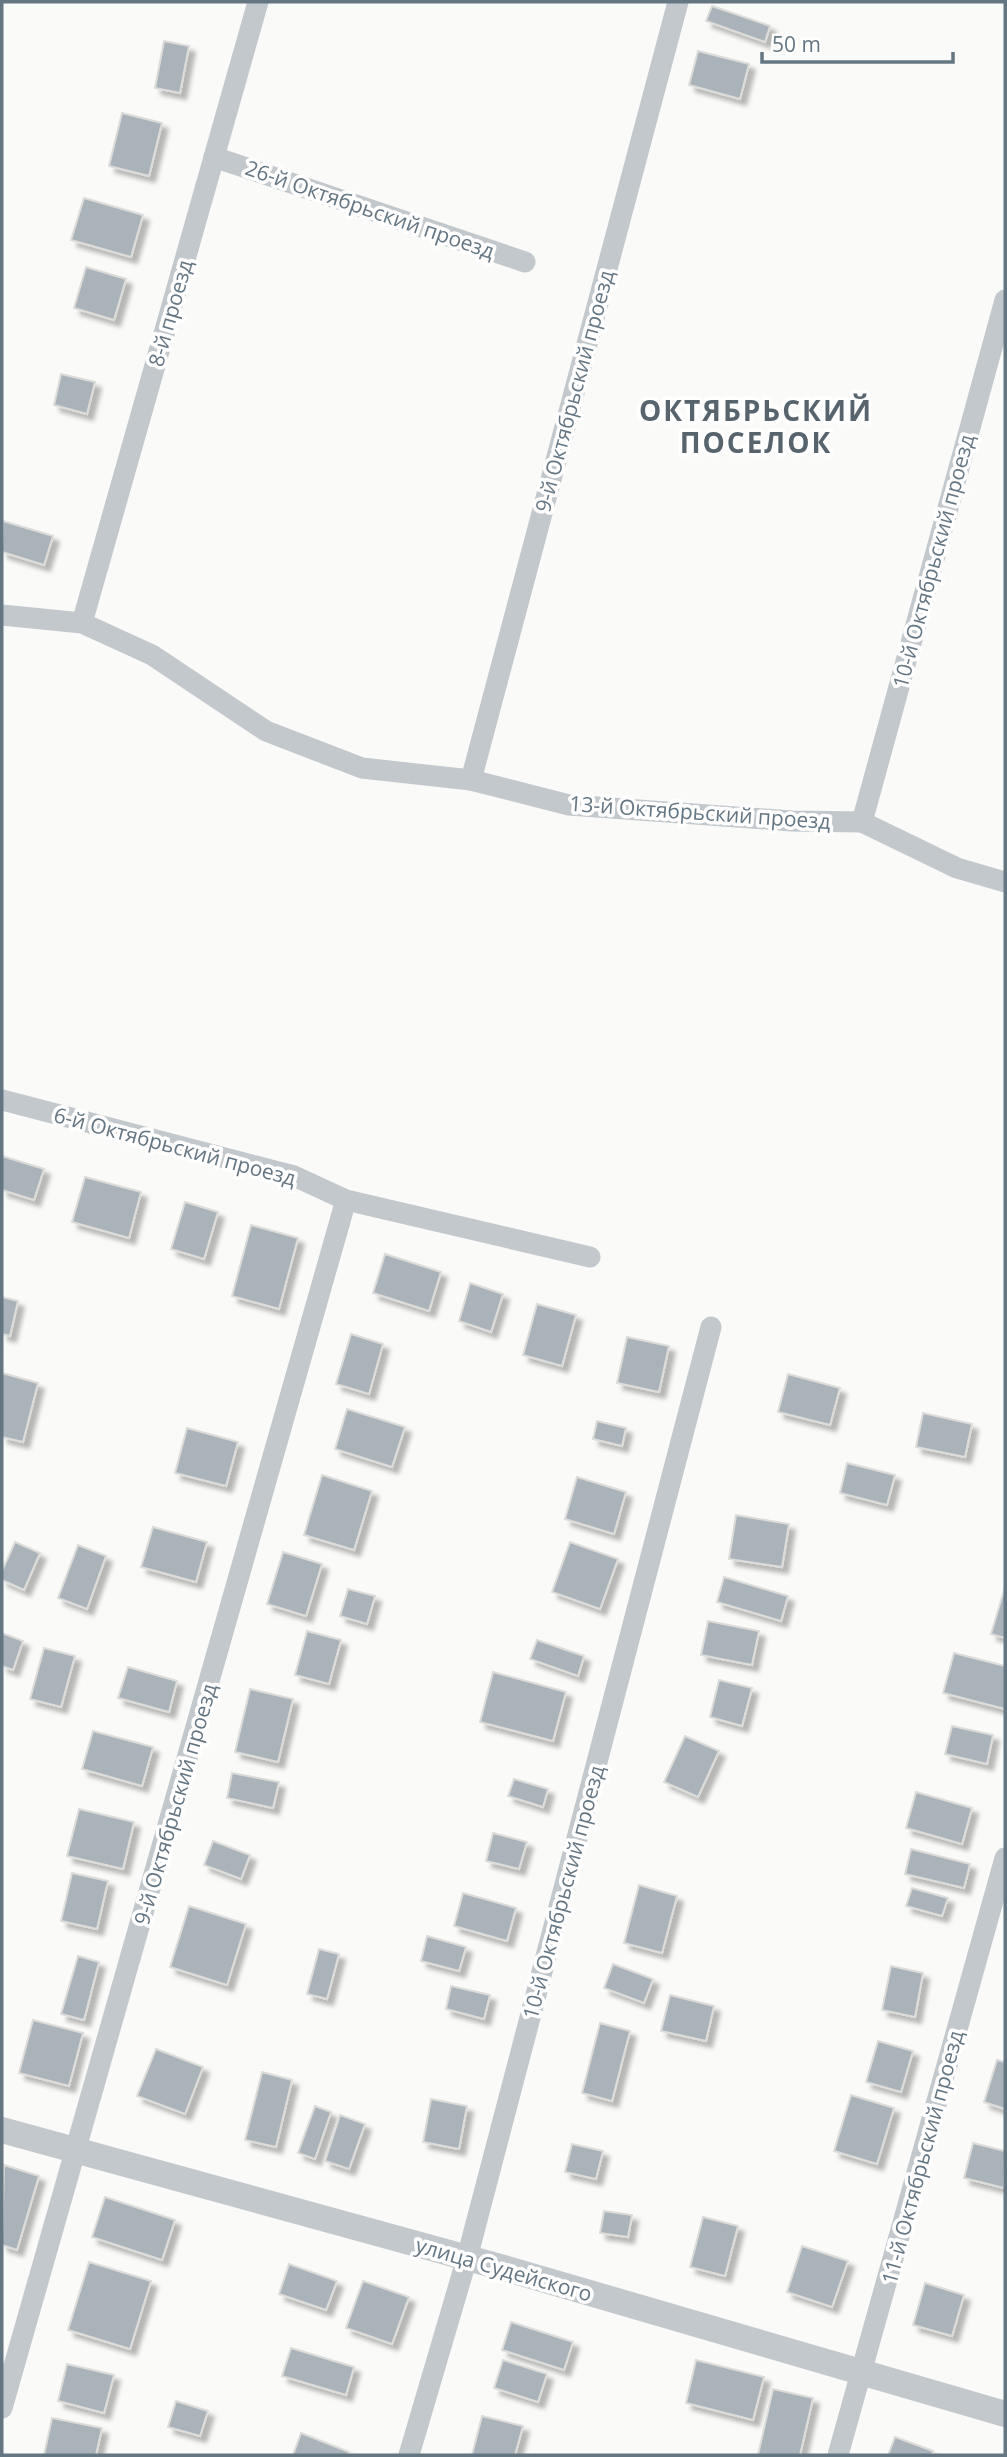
<svg xmlns="http://www.w3.org/2000/svg" width="1007" height="2457" font-family="'Open Sans',sans-serif">
<style>
.building{fill:#aab3b9;stroke:#dcdcda;stroke-width:2;filter:url(#shadow)}
.lines{fill:none;stroke-linecap:round;stroke-linejoin:round}
.minor{stroke:#c3c8cc;stroke-width:21}
.tertiary{stroke:#c3c8cc;stroke-width:26}
.labels{text-anchor:middle;dominant-baseline:central;stroke-width:7;stroke-linejoin:round;paint-order:stroke}
.street-label{font-size:21px;fill:#657683;stroke:#fff}
.district-label{font-size:28px;font-weight:bold;letter-spacing:2px;fill:#57646e;stroke:#fff}
</style>
<defs>
<filter id="shadow"><feDropShadow dx="6" dy="6" stdDeviation="2" flood-color="#0004"/></filter>
</defs>
<rect width="100%" height="100%" fill="#fafaf8"/>
<g class="building">
<path d="M712,6l58,20 -5,16 -59,-21z"/>
<path d="M164,41l25,5 -9,47 -25,-5z"/>
<path d="M698,51l51,13 -9,35 -51,-14z"/>
<path d="M122,113l40,10 -13,53 -40,-10z"/>
<path d="M84,198l59,17 -12,42 -60,-17z"/>
<path d="M86,267l40,12 -12,41 -40,-12z"/>
<path d="M61,374l34,8 -8,32 -33,-9z"/>
<path d="M3,521l50,15 -9,29 -42,-13z"/>
<path d="M2,1156l42,13 -10,31 -32,-10z"/>
<path d="M85,1177l56,15 -12,46 -57,-16z"/>
<path d="M185,1202l33,10 -14,47 -33,-10z"/>
<path d="M251,1225l47,13 -19,71 -47,-13z"/>
<path d="M385,1254l56,18 -12,39 -56,-18z"/>
<path d="M470,1283l33,11 -12,38 -32,-11z"/>
<path d="M2,1297l16,4 -8,35 -8,-2z"/>
<path d="M537,1304l39,11 -14,51 -39,-11z"/>
<path d="M351,1334l32,10 -14,50 -33,-10z"/>
<path d="M627,1337l42,9 -10,46 -42,-9z"/>
<path d="M2,1373l36,10 -15,59 -21,-5z"/>
<path d="M788,1374l52,14 -10,37 -52,-13z"/>
<path d="M347,1409l58,18 -13,40 -57,-18z"/>
<path d="M923,1413l49,11 -7,33 -49,-10z"/>
<path d="M597,1421l29,7 -4,18 -29,-7z"/>
<path d="M187,1428l51,14 -12,44 -51,-13z"/>
<path d="M847,1463l48,12 -8,30 -47,-12z"/>
<path d="M322,1475l50,16 -18,59 -50,-15z"/>
<path d="M577,1477l49,15 -12,42 -49,-15z"/>
<path d="M736,1515l53,9 -7,43 -53,-8z"/>
<path d="M153,1527l54,15 -11,40 -55,-15z"/>
<path d="M15,1542l25,11 -16,37 -22,-10v-9z"/>
<path d="M570,1542l48,17 -18,50 -48,-17z"/>
<path d="M78,1545l28,11 -19,53 -29,-11z"/>
<path d="M283,1552l39,12 -16,52 -39,-12z"/>
<path d="M724,1577l64,19 -7,25 -64,-19z"/>
<path d="M1005,1587v51l-14,-4z"/>
<path d="M348,1589l27,7 -8,28 -27,-8z"/>
<path d="M708,1621l51,10 -7,34 -51,-10z"/>
<path d="M307,1631l34,9 -12,44 -34,-9z"/>
<path d="M2,1633l21,8 -10,29 -11,-4z"/>
<path d="M537,1640l47,16 -6,20 -48,-17z"/>
<path d="M44,1648l31,8 -14,51 -31,-8z"/>
<path d="M954,1653l51,13v43l-62,-16z"/>
<path d="M128,1667l49,14 -8,31 -51,-14z"/>
<path d="M493,1672l73,20 -13,49 -73,-19z"/>
<path d="M719,1680l33,8 -10,38 -32,-9z"/>
<path d="M250,1689l43,10 -15,63 -43,-10z"/>
<path d="M952,1726l41,9 -6,29 -42,-10z"/>
<path d="M93,1731l60,16 -11,39 -60,-17z"/>
<path d="M685,1736l34,15 -21,46 -34,-15z"/>
<path d="M232,1773l47,9 -6,26 -46,-10z"/>
<path d="M514,1779l34,10 -5,18 -35,-11z"/>
<path d="M916,1792l56,16 -10,36 -56,-16z"/>
<path d="M79,1809l55,13 -11,47 -56,-13z"/>
<path d="M493,1833l34,9 -8,27 -33,-8z"/>
<path d="M213,1841l37,14 -9,24 -37,-14z"/>
<path d="M911,1849l59,15 -6,24 -59,-14z"/>
<path d="M72,1873l36,8 -11,48 -36,-8z"/>
<path d="M639,1885l38,11 -15,57 -38,-10z"/>
<path d="M912,1888l36,10 -6,18 -36,-10z"/>
<path d="M463,1893l53,15 -9,33 -53,-15z"/>
<path d="M189,1906l57,18 -19,61 -57,-18z"/>
<path d="M427,1936l39,11 -7,24 -38,-10z"/>
<path d="M319,1949l20,5 -12,45 -20,-5z"/>
<path d="M78,1956l21,6 -15,58 -23,-6z"/>
<path d="M613,1964l40,15 -9,24 -40,-15z"/>
<path d="M891,1966l32,7 -8,44 -33,-7z"/>
<path d="M451,1986l39,9 -6,24 -38,-10z"/>
<path d="M670,1995l44,11 -8,35 -45,-10z"/>
<path d="M33,2020l50,13 -14,53 -50,-13z"/>
<path d="M600,2023l30,8 -18,70 -30,-8z"/>
<path d="M878,2041l35,10 -12,41 -35,-10z"/>
<path d="M156,2049l47,18 -18,47 -48,-18z"/>
<path d="M997,2060l8,2v47l-21,-7z"/>
<path d="M262,2072l30,8 -16,67 -31,-7z"/>
<path d="M851,2095l43,13 -17,56 -43,-13z"/>
<path d="M431,2099l36,7 -8,43 -36,-7z"/>
<path d="M315,2106l16,6 -16,47 -17,-6z"/>
<path d="M340,2115l25,9 -16,45 -24,-8z"/>
<path d="M973,2143l32,8 -1,37 -40,-10z"/>
<path d="M572,2144l31,7 -7,28 -31,-7z"/>
<path d="M4,2165l35,11 -22,74 -15,-5z"/>
<path d="M105,2197l70,23 -13,40 -70,-23z"/>
<path d="M604,2211l28,4 -4,22 -28,-4z"/>
<path d="M703,2217l35,9 -13,50 -35,-9z"/>
<path d="M802,2246l46,15 -16,46 -45,-15z"/>
<path d="M89,2262l62,19 -21,68 -62,-19z"/>
<path d="M289,2264l48,17 -11,29 -47,-16z"/>
<path d="M363,2281l46,16 -17,47 -46,-16z"/>
<path d="M925,2283l39,12 -12,41 -39,-11z"/>
<path d="M511,2322l62,20 -9,28 -62,-20z"/>
<path d="M291,2348l63,19 -8,28 -64,-19z"/>
<path d="M503,2360l44,14 -9,28 -44,-14z"/>
<path d="M696,2360l68,17 -11,43 -67,-17z"/>
<path d="M67,2364l47,11 -10,38 -46,-12z"/>
<path d="M773,2389l40,9 -13,57h-42z"/>
<path d="M176,2401l32,10 -8,25 -32,-9z"/>
<path d="M482,2416l41,10 -8,29h-43z"/>
<path d="M52,2418l50,10 -6,27h-52z"/>
<path d="M301,2433l48,19 -2,3h-54z"/>
<path d="M895,2437l38,14 -1,4h-44z"/>
</g>
<g class="lines">
<g class="minor">
<path d="M214,157l311,105"/>
<path d="M2,615l80,8 70,32 114,76 96,37 109,12 98,25 223,16 70,1 95,46 48,14"/>
<path d="M82,623l176,-621"/>
<path d="M471,780l207,-778"/>
<path d="M862,822l143,-522"/>
<path d="M2,1100l292,76 52,24 244,57"/>
<path d="M2,2408l344,-1208"/>
<path d="M409,2455l58,-197 244,-931"/>
<path d="M838,2455l167,-597"/>
</g>
<path class="tertiary" d="M2,2130l502,138 501,146"/>
</g>
<g class="labels">
<g class="street-label">
<text transform="translate(370 209) rotate(19)">26-й Октябрьский проезд</text>
<text transform="translate(170 313) rotate(-74)">8-й проезд</text>
<text transform="translate(574 391) rotate(-75)">9-й Октябрьский проезд</text>
<text transform="translate(933 561) rotate(-75)">10-й Октябрьский проезд</text>
<text transform="translate(700 812) rotate(4)">13-й Октябрьский проезд</text>
<text transform="translate(175 1146) rotate(15)">6-й Октябрьский проезд</text>
<text transform="translate(175 1804) rotate(-74)">9-й Октябрьский проезд</text>
<text transform="translate(563 1892) rotate(-75)">10-й Октябрьский проезд</text>
<text transform="translate(922 2157) rotate(-75)">11-й Октябрьский проезд</text>
<text transform="translate(504 2269) rotate(16)">улица Судейского</text>
</g>
<g class="district-label">
<text x="756" y="410">ОКТЯБРЬСКИЙ<tspan x="756" dy="32">ПОСЕЛОК</tspan></text>
</g>
</g>
<rect width="1007" height="2457" fill="none" stroke="#657683" stroke-width="7"/>
<path d="M762 52v10h191v-10" fill="none" stroke="#657683" stroke-width="3.5"/>
<text x="772" y="52" font-size="21" fill="#657683" stroke="#ffffff" stroke-width="5" paint-order="stroke">50 m</text>
</svg>
